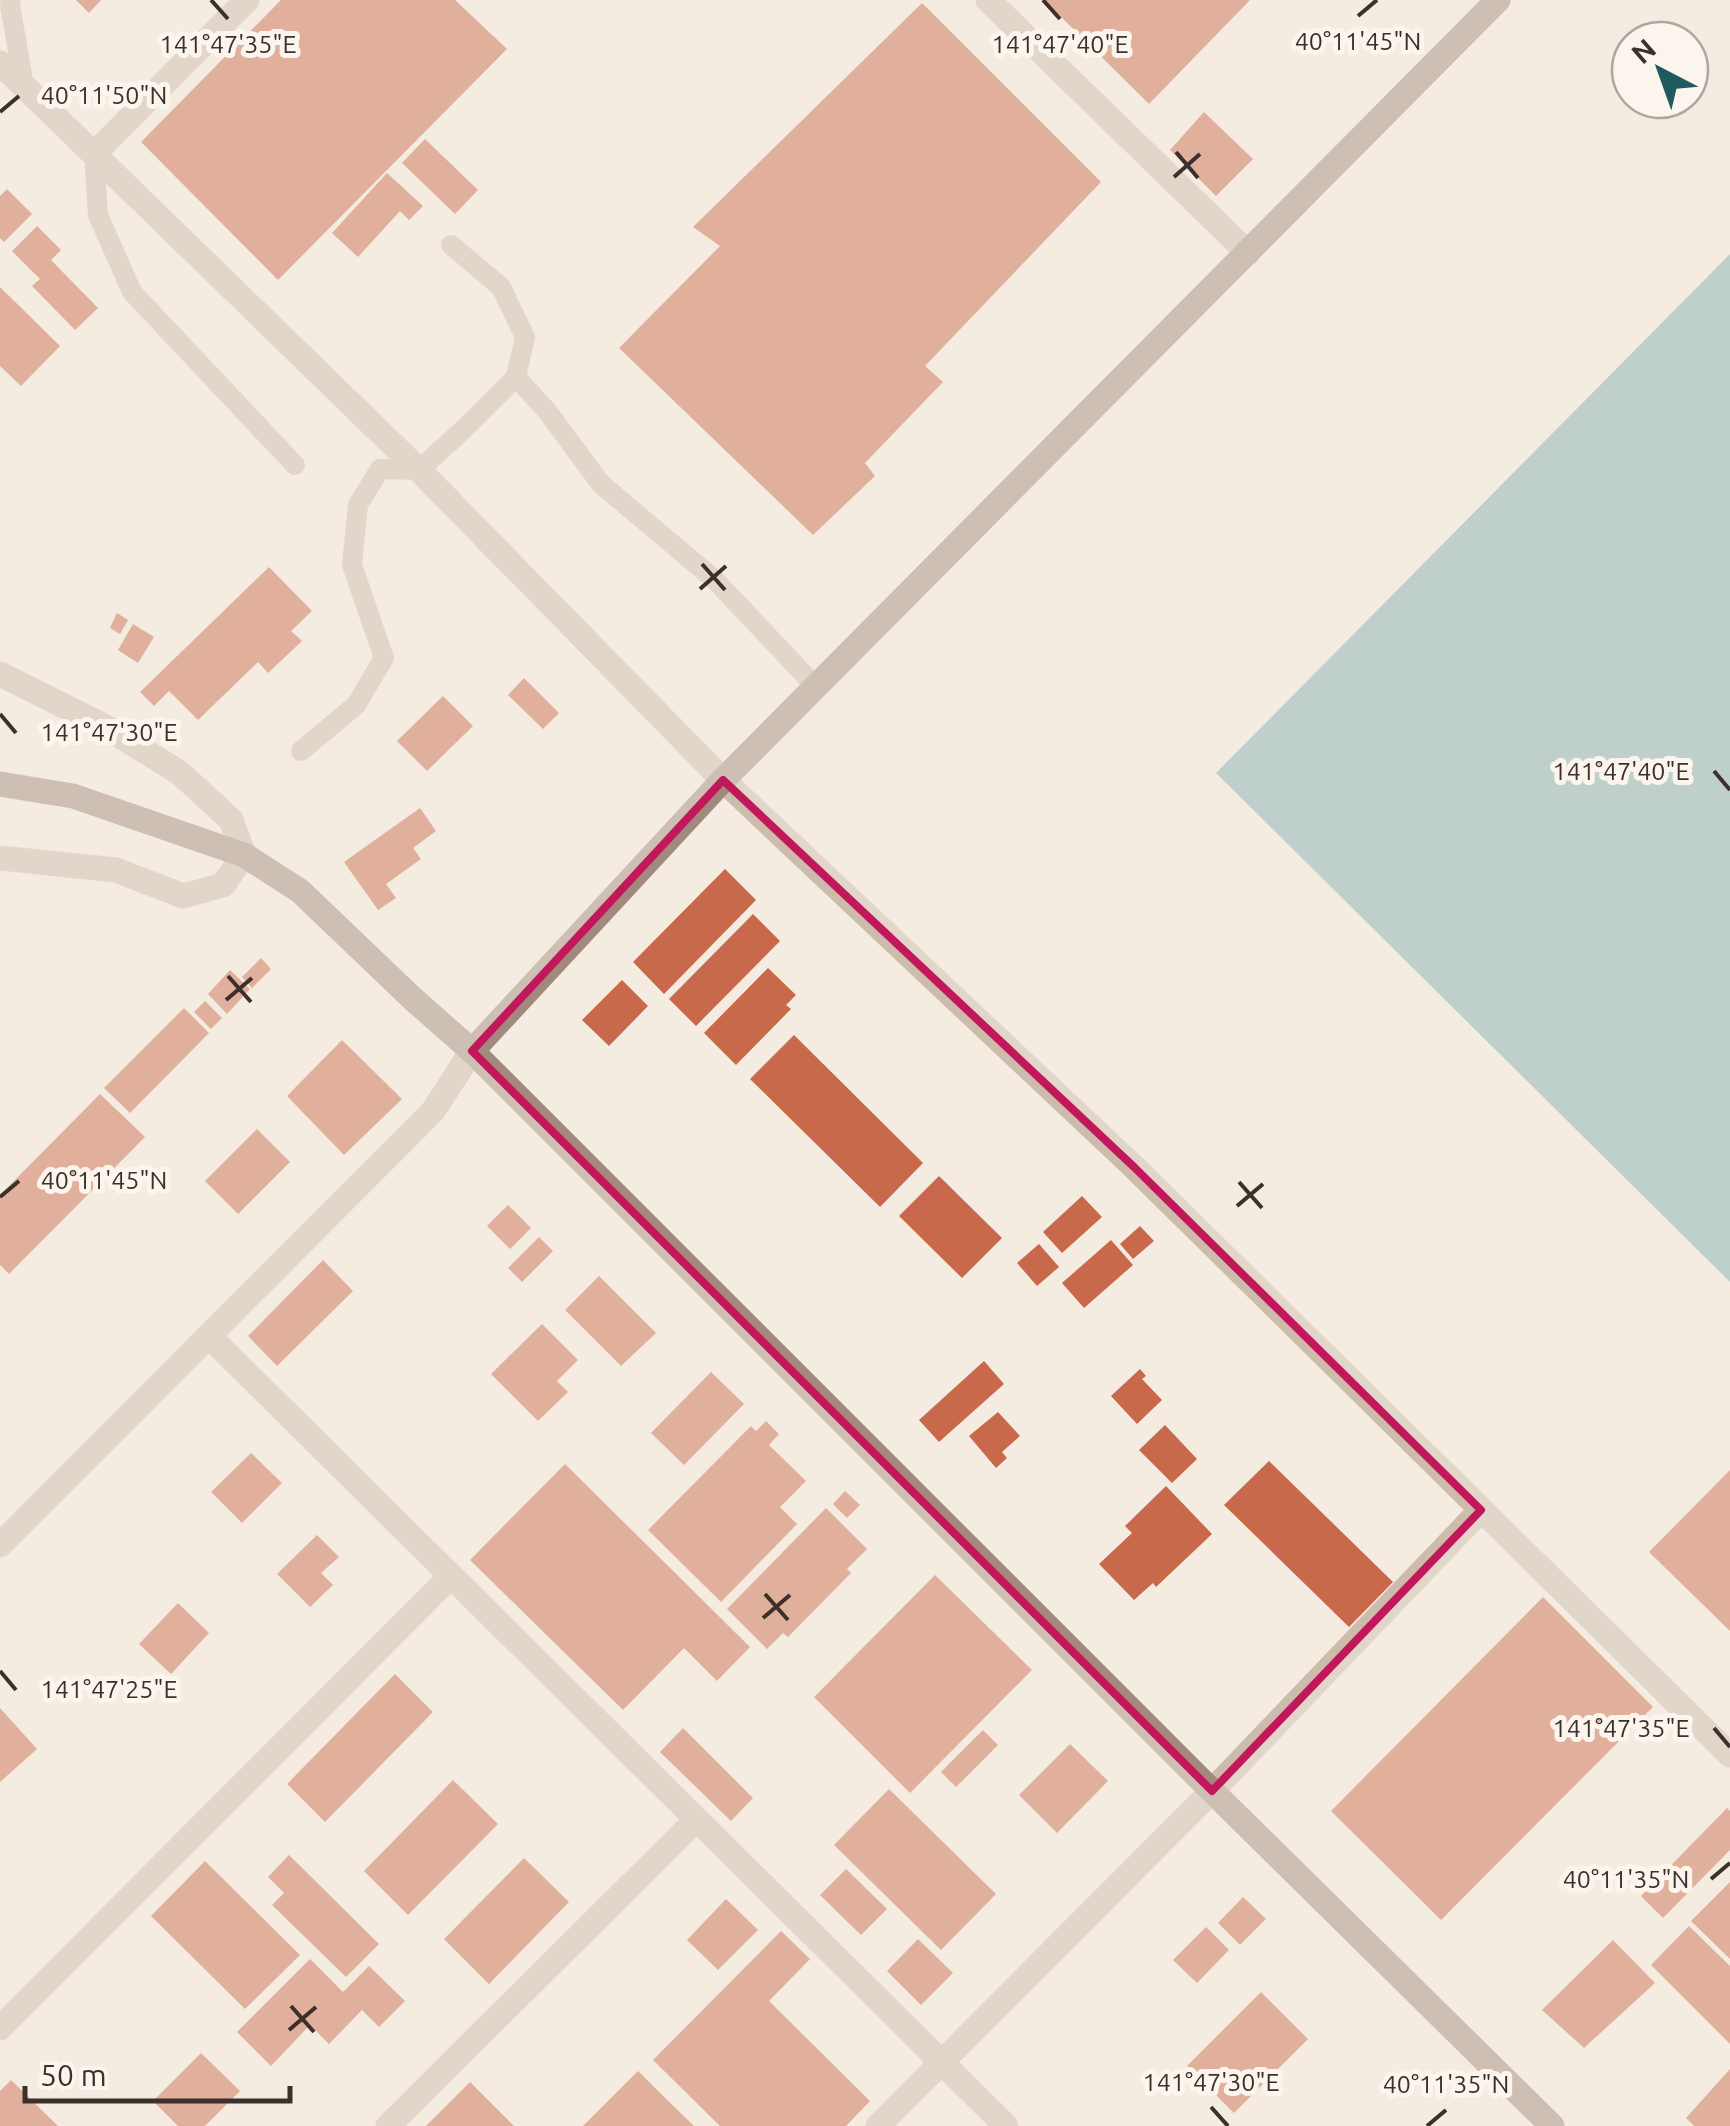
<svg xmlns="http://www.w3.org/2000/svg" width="1730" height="2126" font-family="Ubuntu,sans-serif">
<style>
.water{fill:#7fb0b2}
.building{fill:#c8694b}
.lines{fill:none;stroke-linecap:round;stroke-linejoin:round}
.lane{stroke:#cdbbac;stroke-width:20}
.street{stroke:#cdbbac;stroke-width:25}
.secondary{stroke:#a18a7d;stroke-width:25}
.marked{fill:none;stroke:#c2185b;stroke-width:8;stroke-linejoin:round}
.ticks{fill:none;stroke:#3b302b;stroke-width:4}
.ticks-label{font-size:25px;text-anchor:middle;fill:#3b302b;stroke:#fbf5ee;stroke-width:10;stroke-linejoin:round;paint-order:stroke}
</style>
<rect width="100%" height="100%" fill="#f4ebe1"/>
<path class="water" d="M1730,254v1028l-514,-509z"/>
<g class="building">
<path d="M76,0h25l-12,13z"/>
<path d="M281,0h174l52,49 -229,231 -137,-138z"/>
<path d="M1044,0h206l-101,104z"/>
<path d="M922,3l179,179 -176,184 18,16 -78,81 10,13 -62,59 -194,-187 101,-102 -27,-19z"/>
<path d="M1204,112l49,47 -37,37 -46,-46z"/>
<path d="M425,139l53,51 -23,24 -53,-51z"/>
<path d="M387,173l36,33 -14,14 -9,-9 -42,46 -26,-24z"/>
<path d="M7,189l25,25 -28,28 -4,-4v-42z"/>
<path d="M37,226l24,24 -10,10 47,48 -23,22 -43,-44 8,-7 -28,-28z"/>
<path d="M0,287l60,59 -39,40 -21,-20z"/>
<path d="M269,567l43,44 -21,20 11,10 -34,32 -10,-11 -60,58 -29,-29 -15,15 -14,-14z"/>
<path d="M117,613l11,7 -8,14 -10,-6z"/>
<path d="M133,624l21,13 -16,26 -20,-13z"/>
<path d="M524,678l35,35 -16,16 -35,-34z"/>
<path d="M443,696l30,30 -46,45 -30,-30z"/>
<path d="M420,808l16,23 -23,17 8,11 -35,25 10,14 -18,12 -34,-48z"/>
<path d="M725,869l31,31 -92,94 -31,-32z"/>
<path d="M753,914l27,27 -84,85 -27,-27z"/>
<path d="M261,958l10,11 -19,19 -10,-11z"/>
<path d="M768,968l28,27 -10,10 5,4 -55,56 -32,-32z"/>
<path d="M230,970l20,19 -23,25 -19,-20z"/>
<path d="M622,980l26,26 -39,40 -27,-26z"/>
<path d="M205,1001l17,17 -11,11 -17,-17z"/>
<path d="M184,1008l25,25 -79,80 -26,-25z"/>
<path d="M794,1035l129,128 -43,44 -130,-128z"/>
<path d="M342,1040l60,59 -58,56 -57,-59z"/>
<path d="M100,1094l45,43 -136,137 -9,-9v-70z"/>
<path d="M257,1129l33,33 -52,52 -33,-33z"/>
<path d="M939,1176l63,62 -40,40 -63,-62z"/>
<path d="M1082,1196l20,21 -40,36 -19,-21z"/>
<path d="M508,1205l23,23 -21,21 -23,-23z"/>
<path d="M1140,1226l14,15 -21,18 -13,-15z"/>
<path d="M539,1237l14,14 -31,31 -14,-14z"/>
<path d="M1111,1240l22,25 -49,43 -22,-25z"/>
<path d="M1039,1244l20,23 -22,19 -20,-23z"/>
<path d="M323,1260l30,31 -76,75 -29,-30z"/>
<path d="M599,1276l57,57 -35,33 -56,-56z"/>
<path d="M542,1324l36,36 -21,21 11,11 -30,29 -47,-47z"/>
<path d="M984,1361l20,23 -65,58 -20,-22z"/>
<path d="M1140,1369l6,7 -4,3 20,21 -25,24 -26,-28z"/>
<path d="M711,1372l33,32 -60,61 -33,-32z"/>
<path d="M998,1412l22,24 -18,16 5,6 -11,10 -27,-32z"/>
<path d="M766,1421l13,13 -10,11 37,36 -26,26 17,17 -76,78 -73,-72 103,-104 5,5z"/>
<path d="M1165,1425l32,34 -25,24 -33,-33z"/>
<path d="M251,1453l31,30 -40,40 -31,-31z"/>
<path d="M1269,1461l124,121 -44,45 -125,-122z"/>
<path d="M565,1464l185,183 -33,34 -33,-33 -61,62 -153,-150z"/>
<path d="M1730,1470v161l-81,-79z"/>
<path d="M1166,1486l46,48 -56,53 -3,-4 -19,17 -35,-36 33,-31 -7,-7z"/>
<path d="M845,1491l15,14 -13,13 -14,-14z"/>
<path d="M826,1508l41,41 -20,20 4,4 -63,64 -5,-4 -16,16 -40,-40z"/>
<path d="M317,1535l22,22 -18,16 12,12 -23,22 -33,-33z"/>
<path d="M935,1575l97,95 -122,123 -96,-96z"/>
<path d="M1543,1597l110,110 -212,213 -110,-109z"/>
<path d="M178,1603l31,30 -38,41 -32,-30z"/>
<path d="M395,1674l38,38 -108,110 -38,-38z"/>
<path d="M0,1708l37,41 -37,33z"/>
<path d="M683,1728l70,70 -22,23 -71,-69z"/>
<path d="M983,1730l15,15 -42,42 -15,-15z"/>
<path d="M1070,1744l38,37 -51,52 -38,-38z"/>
<path d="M453,1780l45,44 -90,91 -44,-44z"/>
<path d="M889,1789l107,105 -55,56 -107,-105z"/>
<path d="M1727,1808l3,3v39l-67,68 -22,-22z"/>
<path d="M289,1855l90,89 -33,33 -74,-72 12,-12 -16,-16z"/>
<path d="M524,1858l45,44 -80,82 -45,-45z"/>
<path d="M205,1861l95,94 -55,54 -94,-93z"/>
<path d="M846,1869l41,40 -26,26 -41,-40z"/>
<path d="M1730,1882v77l-39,-38z"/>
<path d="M1243,1897l23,22 -26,26 -22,-22z"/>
<path d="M726,1899l32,31 -40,40 -31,-30z"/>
<path d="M1689,1926l41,40v78l-79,-79z"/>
<path d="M1206,1927l23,23 -32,33 -24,-23z"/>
<path d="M781,1931l29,28 -41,42 101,100 -24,25h-126l-67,-66z"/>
<path d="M918,1939l35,34 -32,32 -34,-34z"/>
<path d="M1613,1940l42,43 -71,65 -42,-38z"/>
<path d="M310,1959l33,33 26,-26 36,35 -26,26 -17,-17 -33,34 -19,-19 -39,41 -34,-34z"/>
<path d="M1261,1992l47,47 -74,74 -47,-47z"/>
<path d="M201,2053l39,38 -35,35h-27l-25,-25z"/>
<path d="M1730,2069v57h-36l-8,-8z"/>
<path d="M638,2071l17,17 39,38h-111z"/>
<path d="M11,2080l47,46h-58v-35z"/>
<path d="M470,2082l44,44h-88z"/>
</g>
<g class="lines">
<g class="lane">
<path d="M11,0l-1,5 14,81"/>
<path d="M94,154l4,61 34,77 163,173"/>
<path d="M516,377l31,34 54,73 114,96 101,107"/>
<path d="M301,751l55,-46 28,-47 -32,-93 6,-60 22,-36 39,1 46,-42 51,-51 9,-40 -24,-50 -50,-42"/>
</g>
<g class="street">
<path d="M988,0l260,253"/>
<path d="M0,63l419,407 304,310 411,387 596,588"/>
<path d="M94,154l153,-154"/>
<path d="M0,674l104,52 76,47 51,47 13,35 -21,30 -40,11 -67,-26 -116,-12"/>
<path d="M210,1337l796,789"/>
<path d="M0,1545l433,-434 39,-60"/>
<path d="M0,2028l451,-452"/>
<path d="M388,2126l308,-306"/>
<path d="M878,2126l334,-335 269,-281"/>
</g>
<g class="secondary">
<path d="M0,784l73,12 171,59 56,36 113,108 59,52 740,740 340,335"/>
<path d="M472,1051l251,-271 775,-780"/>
</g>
</g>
<path d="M0 0H1730V2126H0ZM723,780l411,387 347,343 -269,281 -740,-740z" fill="#f4ebe1" fill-opacity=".55" fill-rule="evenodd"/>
<path class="marked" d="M723,780l411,387 347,343 -269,281 -740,-740z"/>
<path class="ticks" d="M211,0l17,19M1043,0l17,19M1358,16l19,-16M0,112l19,-16M1176,152l22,26M1174,177l26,-23M702,564l23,26M700,589l26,-23M0,714l16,19M1714,771l16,19M228,976l23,26M226,1000l26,-22M1239,1182l23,26M0,1197l19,-16M1237,1206l26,-22M765,1594l23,26M763,1618l27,-23M0,1671l16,19M1714,1728l16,19M1711,1879l19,-16M291,2006l23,26M289,2030l27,-23M1211,2107l17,19M1427,2126l19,-16"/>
<g class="ticks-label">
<text x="1358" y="50">40°11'45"N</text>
<text x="1060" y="53">141°47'40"E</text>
<text x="228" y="53">141°47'35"E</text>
<text x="104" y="104">40°11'50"N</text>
<text x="109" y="741">141°47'30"E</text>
<text x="1621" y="780">141°47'40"E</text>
<text x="104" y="1189">40°11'45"N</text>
<text x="109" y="1698">141°47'25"E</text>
<text x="1621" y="1737">141°47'35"E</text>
<text x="1626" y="1888">40°11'35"N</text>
<text x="1211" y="2091">141°47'30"E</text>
<text x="1446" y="2093">40°11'35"N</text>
</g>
<g transform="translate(1660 70) rotate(319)"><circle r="48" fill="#fbf5ee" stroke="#aea6a0" stroke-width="2.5"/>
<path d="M0-8L18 38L0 25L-18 38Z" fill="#1f5a5e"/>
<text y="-15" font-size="28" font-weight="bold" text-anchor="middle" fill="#3b302b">N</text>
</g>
<path d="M25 2086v15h265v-15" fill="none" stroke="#3b302b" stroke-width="5"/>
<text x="40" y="2086" font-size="30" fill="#3b302b" stroke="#fbf5ee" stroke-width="8" paint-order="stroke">50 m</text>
</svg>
